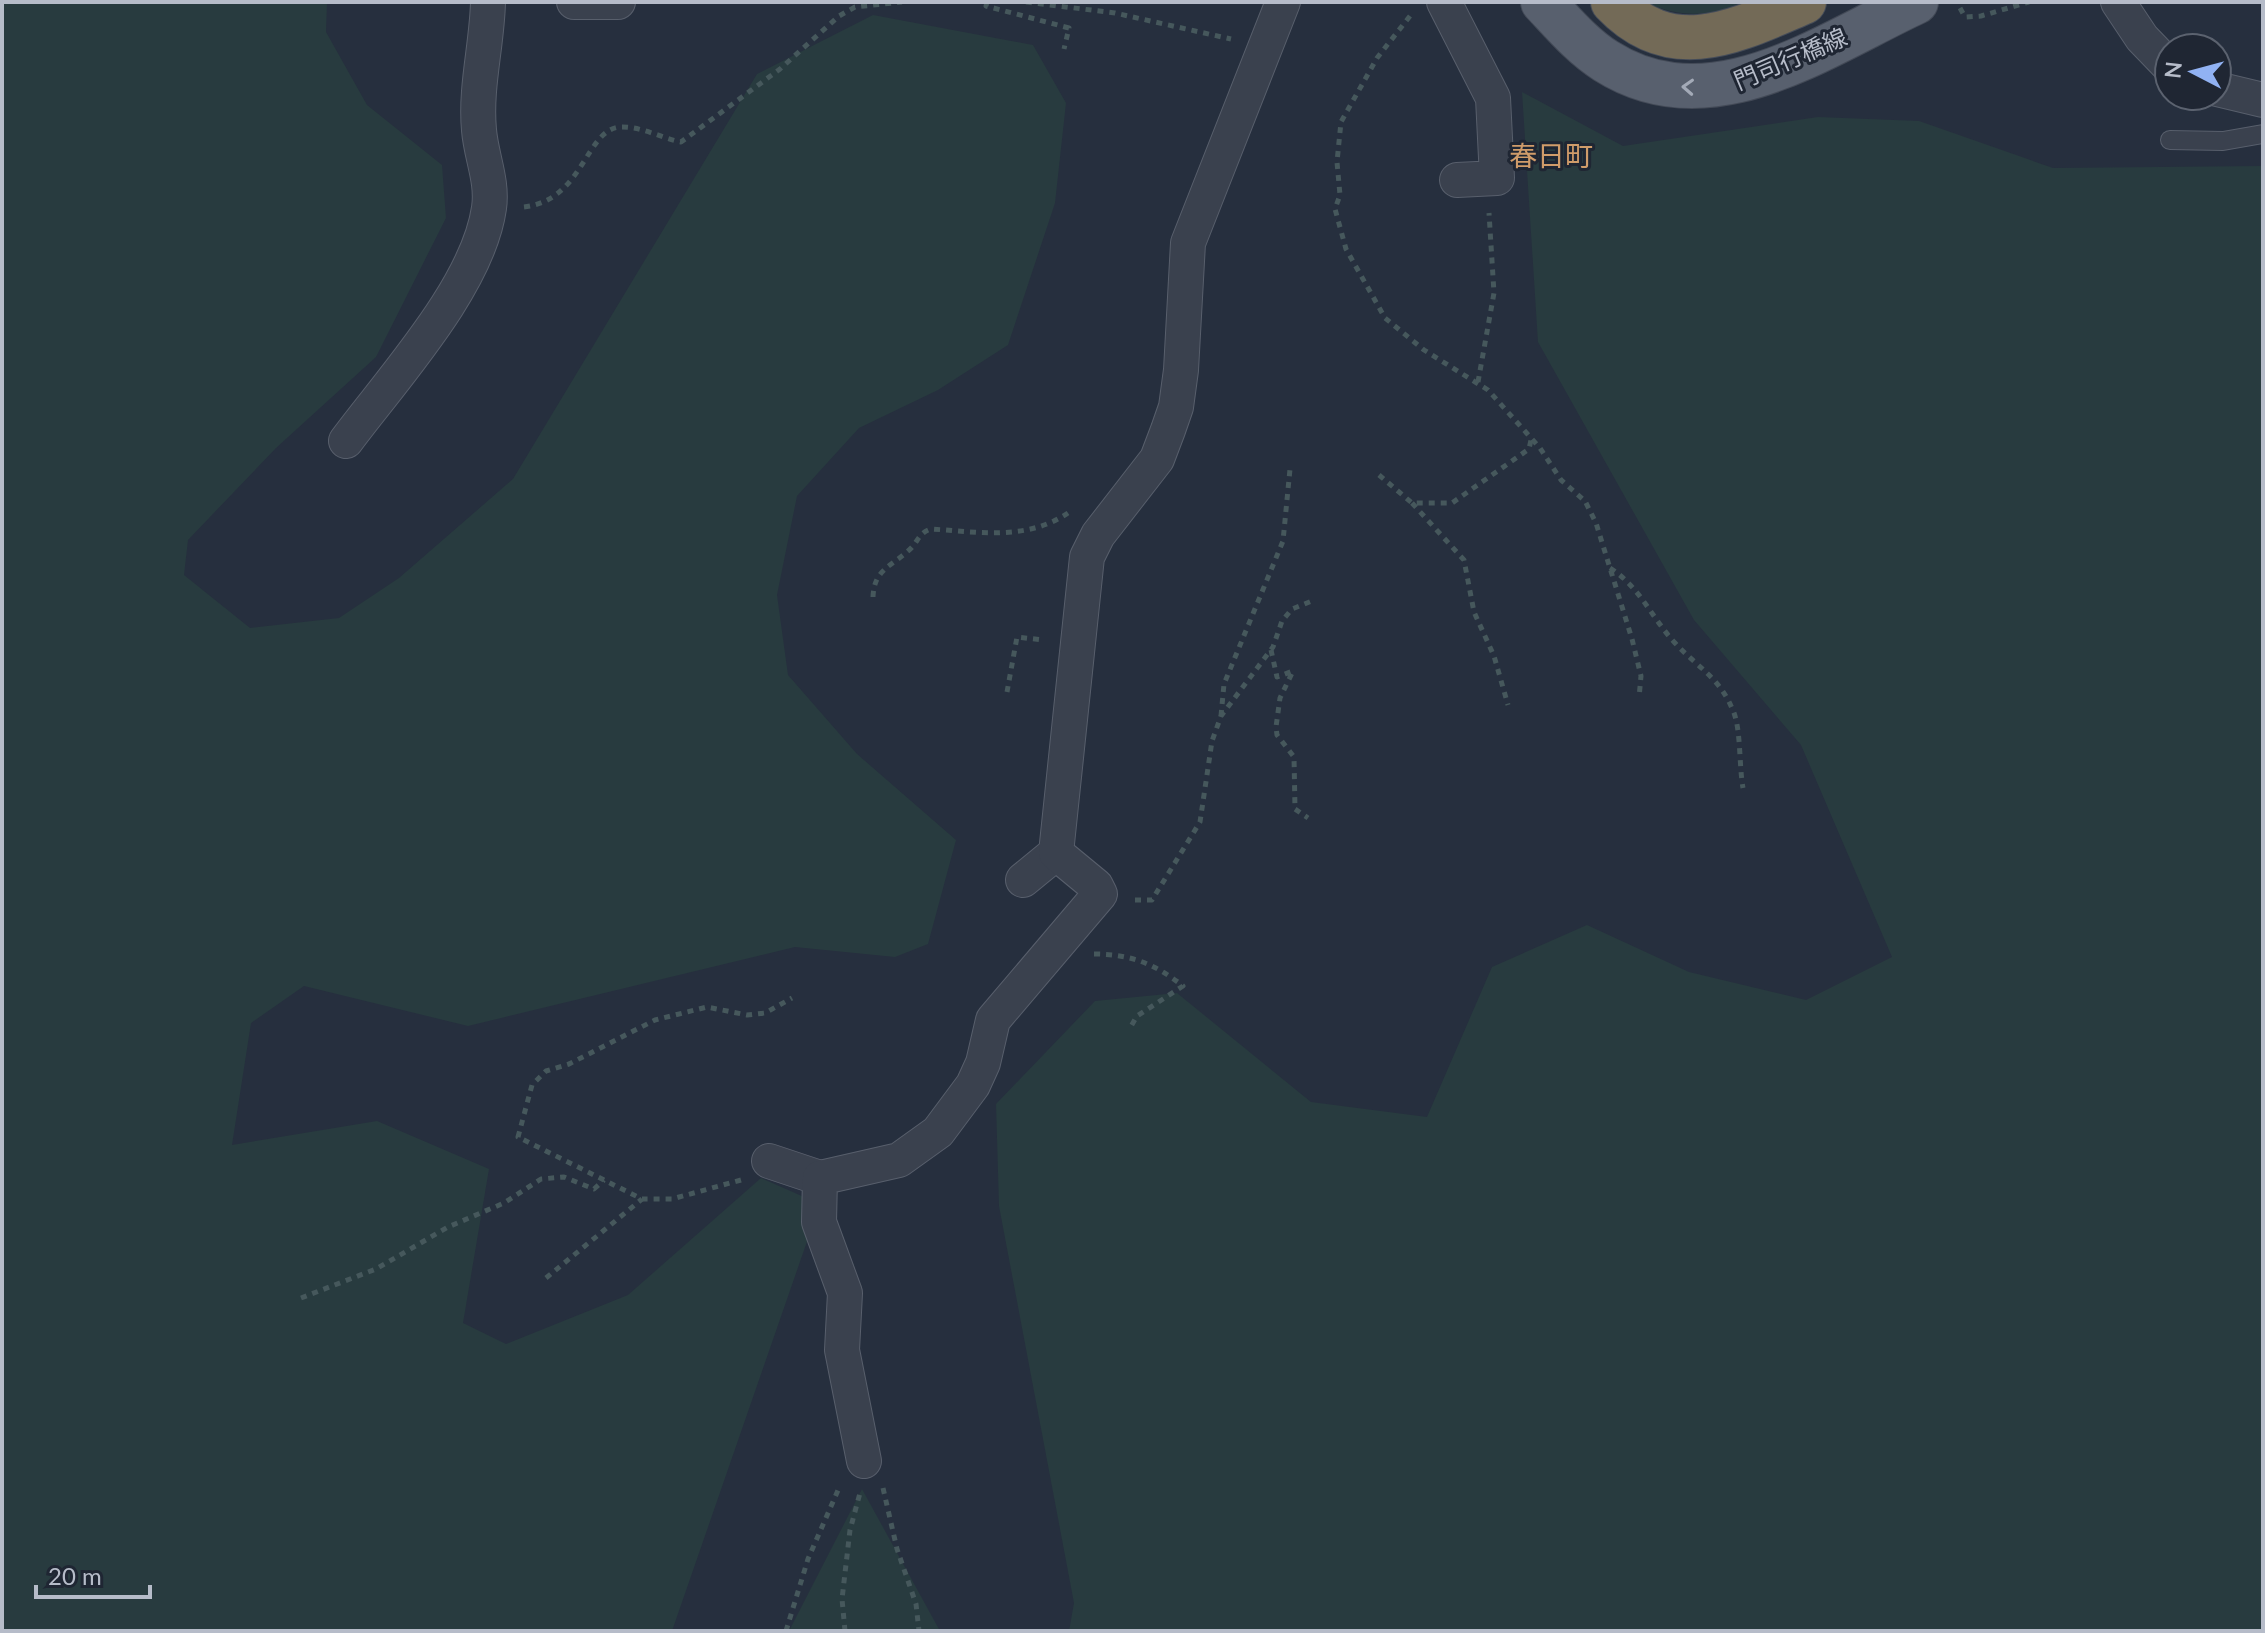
<svg xmlns="http://www.w3.org/2000/svg" width="2265" height="1633" font-family="Lato,'Noto Sans JP',sans-serif">
<style>
.green{fill:#283b3f}
.lines{fill:none;stroke-linecap:round;stroke-linejoin:round}
.lane-casing{stroke:#585f6c;stroke-width:20}
.street-casing{stroke:#585f6c;stroke-width:36}
.primary-casing{stroke:#434a57;stroke-width:46}
.highway-casing{stroke:#454c59;stroke-width:46}
.path{stroke:#46585c;stroke-width:5;stroke-dasharray:6 6;stroke-linecap:butt}
.lane{stroke:#3a414e;stroke-width:18}
.street{stroke:#3a414e;stroke-width:34}
.primary{stroke:#58606e;stroke-width:44}
.highway{stroke:#736a57;stroke-width:44}
.oneway{stroke:#a3aab7}
.labels{text-anchor:middle;dominant-baseline:central;stroke-width:6;stroke-linejoin:round;paint-order:stroke}
.street-label{font-size:24px;fill:#b6bcc9;stroke:#1f2633}
.quarter-label{font-size:28px;fill:#d09c6a;stroke:#1f2633}
</style>
<rect width="100%" height="100%" fill="#262f3e"/>
<g class="green">
<path d="M2,2h325l-1,30 41,73 75,60 4,53 -70,139 -100,91 -88,92 -4,35 66,53 89,-10 60,-40 114,-99 244,-405 116,-59 160,30 33,58 -11,100 -47,142 -70,45 -79,38 -62,68 -20,99 11,80 69,79 99,86 -28,104 -33,13 -100,-10 -327,79 -164,-40 -53,37 -19,122 145,-24 112,48 -26,154 43,21 122,-49 133,-117 59,26 -148,427h-670z"/>
<path d="M1644,2h98c-34,16 -64,15 -98,0z"/>
<path d="M1522,92l101,54 195,-29 101,4 134,47 210,-2v1465h-1194l5,-28 -75,-397 -3,-102 99,-103 82,-8 134,109 116,15 65,-150 95,-42 102,47 117,28 86,-43 -91,-212 -107,-125 -156,-278z"/>
<path d="M862,1489l78,142h-151z"/>
</g>
<g class="lines">
<g class="lane-casing">
<path id="lane" d="M2170,140l53,1 40,-7"/>
</g>
<g class="street-casing">
<g id="street">
<path d="M574,2h44"/>
<path d="M1444,2l49,96 4,80 -40,2"/>
<path d="M2118,2l24,36 27,28"/>
<path d="M2217,89l46,11"/>
<path d="M346,441c46,-62 132,-155 143,-233 4,-27 -8,-52 -10,-78 -4,-43 8,-85 9,-128"/>
<path d="M1023,880l33,-27"/>
<path d="M769,1161l51,17"/>
<path d="M864,1461l-22,-111 3,-57 -26,-71 1,-44 79,-18 39,-28 35,-47 10,-22 10,-43 107,-126 -4,-8 -40,-33 31,-296 11,-22 59,-76 11,-29 8,-23 5,-37 7,-127 95,-241"/>
</g>
</g>
<g class="primary-casing">
<path id="primary" d="M1543,2c19,20 39,44 63,59 104,66 214,-14 310,-59"/>
</g>
<g class="highway-casing">
<path id="highway" d="M1613,2c60,63 125,28 191,0"/>
</g>
<g class="path">
<path d="M987,2l-1,4 83,22 -5,21"/>
<path d="M1026,2l89,11 116,26"/>
<path d="M1960,8l5,9 16,-1 48,-14"/>
<path d="M1410,16l-33,42 -36,64 -4,40 3,33 -5,14 11,40 39,69 39,32 64,40 52,58 21,32 24,21 11,22 36,116 9,37 -2,22"/>
<path d="M524,207c60,-7 61,-77 96,-80 21,-1 41,11 61,15l99,-73 59,-53 16,-9 47,-5"/>
<path d="M1478,382l16,-89 -5,-80"/>
<path d="M1379,475l33,28h40l77,-54 2,-9"/>
<path d="M1412,503l52,57 10,52 20,44 14,49"/>
<path d="M1610,568c30,19 41,49 65,75 24,26 45,34 59,70 7,19 5,53 9,75"/>
<path d="M873,597c1,-27 17,-30 35,-46 10,-8 10,-18 23,-22 48,3 95,12 137,-16"/>
<path d="M1271,650l6,27 16,-6 -13,27 -4,29 1,8 17,22 1,52 13,9"/>
<path d="M1007,692l10,-55 26,3"/>
<path d="M1221,716l3,-32 59,-143 7,-72"/>
<path d="M1135,900h17l48,-78 12,-81 9,-25 52,-69 9,-26 10,-12 20,-8"/>
<path d="M1094,954c37,0 61,10 89,32l-46,30 -7,12"/>
<path d="M741,1180l-69,19h-30l-124,-62 14,-52 14,-14 23,-7 86,-44 52,-13 40,8 18,-2 27,-15"/>
<path d="M546,1278l96,-79"/>
<path d="M301,1298l75,-29 72,-42 56,-24 37,-24 23,-2 30,12 10,-9"/>
<path d="M883,1488l14,61 19,55 3,27"/>
<path d="M786,1631l22,-72 31,-71"/>
<path d="M845,1631l-3,-32 8,-69 10,-37"/>
</g>
<use href="#lane" class="lane"/>
<use href="#street" class="street"/>
<use href="#primary" class="primary"/>
<use href="#highway" class="highway"/>
</g>
<defs><path id="oneway-chevron" d="M-2-3.5L2.5 0L-2 3.5" fill="none" stroke-width="1.6" stroke-linecap="round" stroke-linejoin="round" transform="scale(2)"/></defs>
<use class="oneway" href="#oneway-chevron" transform="translate(1688 87) rotate(-177)"/>
<g class="labels">
<g class="street-label">
<text transform="translate(1790 58) rotate(-23)">門司行橋線</text>
</g>
<g class="quarter-label">
<text x="1551" y="155">春日町</text>
</g>
</g>
<rect width="2265" height="1633" fill="none" stroke="#b6bcc9" stroke-width="8"/>
<g transform="translate(2193 72) rotate(276)"><circle r="38" fill="#1f2633" stroke="#5b626f" stroke-width="2"/>
<path d="M0-6L14 30L0 20L-14 30Z" fill="#91b2f3"/>
<text y="-12" font-size="22" font-weight="bold" text-anchor="middle" fill="#b6bcc9">N</text>
</g>
<path d="M36 1585v12h114v-12" fill="none" stroke="#b6bcc9" stroke-width="4"/>
<text x="48" y="1585" font-size="24" fill="#b6bcc9" stroke="#1f2633" stroke-width="6" paint-order="stroke">20 m</text>
</svg>
